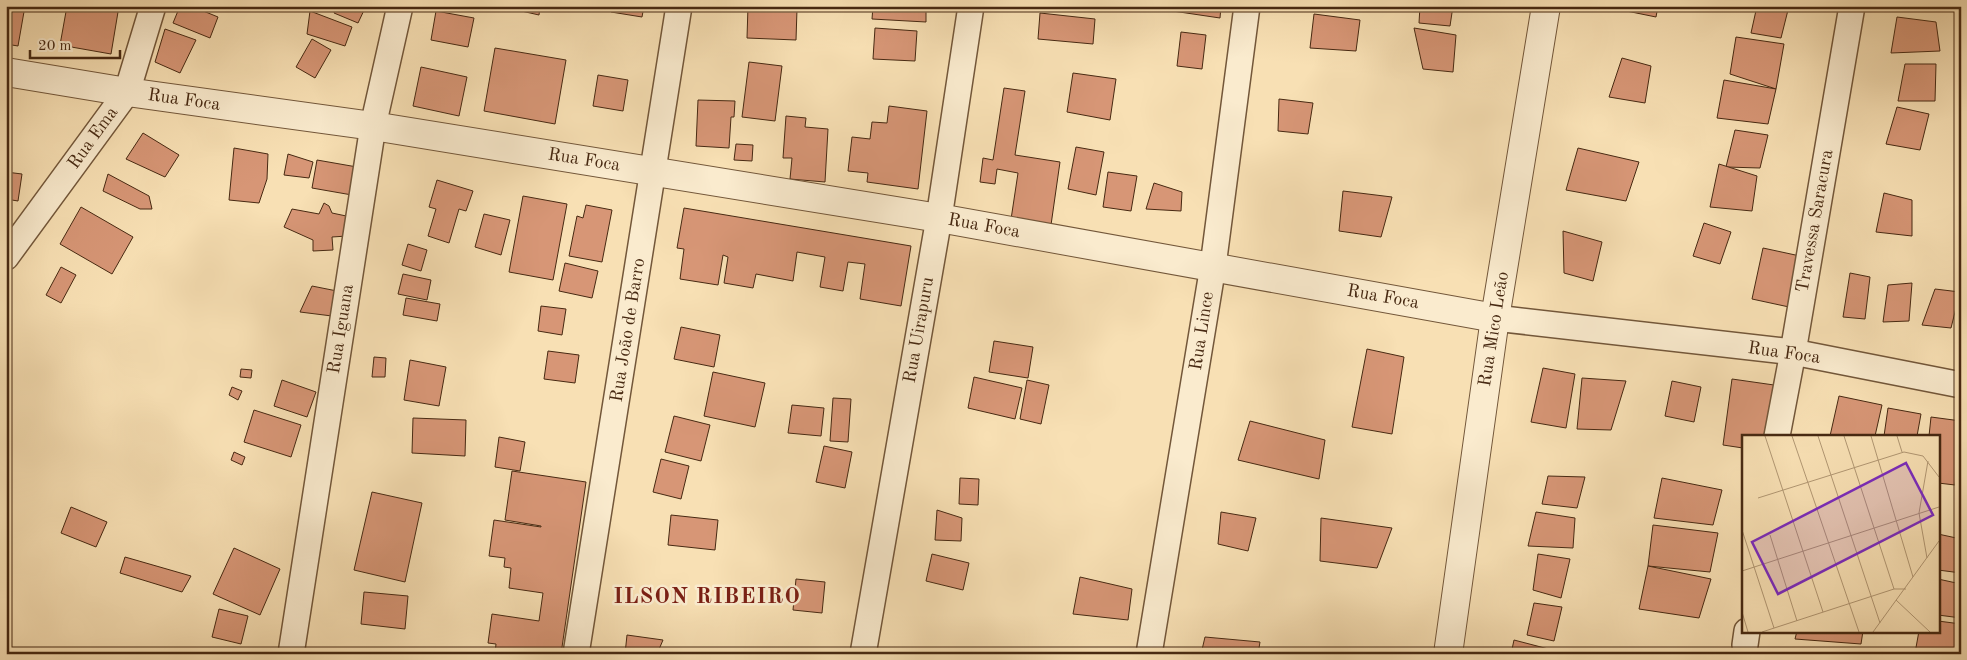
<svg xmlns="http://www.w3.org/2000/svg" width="1967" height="660" font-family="'Old Standard TT',serif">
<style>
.building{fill:#d79676;stroke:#472912}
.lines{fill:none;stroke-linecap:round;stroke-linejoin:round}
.minor-casing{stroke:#73573a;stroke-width:28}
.tertiary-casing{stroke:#73573a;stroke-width:30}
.minor{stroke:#faebce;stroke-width:25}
.tertiary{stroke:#faebce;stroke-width:28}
.labels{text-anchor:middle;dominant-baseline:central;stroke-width:5;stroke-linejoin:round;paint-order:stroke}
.street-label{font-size:18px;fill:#472912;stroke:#faebce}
.district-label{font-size:22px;font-weight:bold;letter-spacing:1px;fill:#7a1f14;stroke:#faebce}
.inset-road{fill:none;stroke:#b19773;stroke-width:1}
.view{fill:#7b2cbf;fill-opacity:0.15;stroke:#7b2cbf;stroke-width:2.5}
.inset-edge{fill:none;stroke:#472912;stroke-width:2.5}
</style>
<rect width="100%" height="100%" fill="#f8e0b4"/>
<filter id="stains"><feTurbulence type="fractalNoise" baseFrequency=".004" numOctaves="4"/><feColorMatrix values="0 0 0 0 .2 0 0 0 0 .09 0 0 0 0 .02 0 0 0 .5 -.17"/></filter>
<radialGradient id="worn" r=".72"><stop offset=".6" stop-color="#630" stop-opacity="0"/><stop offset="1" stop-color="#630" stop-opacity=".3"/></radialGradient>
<g class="building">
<path d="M6,6h19l-7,40 -12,-2z"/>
<path d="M67,6h52l-8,48 -51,-9z"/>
<path d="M180,6h11l27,11 -8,21 -37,-15z"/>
<path d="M337,6h29l-8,17 -24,-10z"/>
<path d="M517,6h23l-1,9 -22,-5z"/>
<path d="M612,6h32l-2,11 -31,-5z"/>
<path d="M748,6l49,3 -1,31 -49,-2z"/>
<path d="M873,6h53v16l-54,-3z"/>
<path d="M1139,6h82l-1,12z"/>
<path d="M1420,6h33l-3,20 -31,-3z"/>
<path d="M1602,6h56l-2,11z"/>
<path d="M1757,6h32l-8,32 -30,-5z"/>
<path d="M310,11l42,16 -7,19 -38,-12z"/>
<path d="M436,11l38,7 -6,29 -37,-7z"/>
<path d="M1040,13l55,6 -2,25 -55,-5z"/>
<path d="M1314,14l46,6 -4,31 -46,-3z"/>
<path d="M1897,17l39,5 4,29 -49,2z"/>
<path d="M875,28l42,3 -2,30 -42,-2z"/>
<path d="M1414,28l42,7 -3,37 -30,-3z"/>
<path d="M165,29l31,11 -16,33 -25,-11z"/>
<path d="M1181,32l25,3 -4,34 -25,-3z"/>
<path d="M1736,37l48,7 -8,45 -46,-15z"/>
<path d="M312,39l19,11 -16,28 -19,-11z"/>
<path d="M495,48l71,12 -11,64 -71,-13z"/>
<path d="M1622,58l29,8 -6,37 -36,-6z"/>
<path d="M749,62l33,4 -7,55 -33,-4z"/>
<path d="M1905,64h31l-1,37h-37z"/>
<path d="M421,67l46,10 -8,39 -46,-10z"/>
<path d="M1073,73l43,6 -6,41 -43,-8z"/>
<path d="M598,75l30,5 -5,31 -30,-5z"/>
<path d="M1724,80l52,9 -8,35 -51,-6z"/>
<path d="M1004,88l21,3 -10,64 45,7 -10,70 -40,-6 8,-53 -21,-4 -2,15 -15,-2 3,-24 10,2z"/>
<path d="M1279,99l34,4 -5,31 -30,-3z"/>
<path d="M698,100l37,1 -1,16h-3l-2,31 -33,-2z"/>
<path d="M889,106l38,5 -9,78 -51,-7 1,-9 -20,-2 4,-34 18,2 2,-17 15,1z"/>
<path d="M1897,107l32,7 -9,36 -34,-6z"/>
<path d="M786,116l20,2 -1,9 23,2 -3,53 -35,-3 2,-21h-9z"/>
<path d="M1735,130l33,5 -8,33 -34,-1z"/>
<path d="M143,133l36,22 -14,22 -39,-18z"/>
<path d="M736,144l17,1 -1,16 -18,-1z"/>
<path d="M1076,147l28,5 -8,43 -28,-6z"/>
<path d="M234,148l34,6 -1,25 -8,24 -30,-3z"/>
<path d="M1578,148l61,14 -13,39 -60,-11z"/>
<path d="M288,154l25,8 -4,16 -25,-3z"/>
<path d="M317,160l40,7 -5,28 -40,-7z"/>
<path d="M1719,164l38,12 -5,35 -42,-4z"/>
<path d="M6,172l16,2 -4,27 -12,-2z"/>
<path d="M1108,172l29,4 -6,35 -28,-4z"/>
<path d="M108,174l41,22 3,13h-12l-37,-18z"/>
<path d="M437,180l36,11 -7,20 -7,-2 -10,34 -21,-7 8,-27 -7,-2z"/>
<path d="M1154,183l28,9 -1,19 -35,-2z"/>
<path d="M1343,191l49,6 -11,40 -42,-6z"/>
<path d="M1884,193l28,7v36l-36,-4z"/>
<path d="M523,196l44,8 -14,76 -44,-8z"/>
<path d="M324,203l5,3 3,7 19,4 -4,19 -15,1 1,13 -20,1v-11l-29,-13 8,-18 27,5z"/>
<path d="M586,205l26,5 -10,52 -33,-6 8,-40 6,2z"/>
<path d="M81,207l52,30 -21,37 -52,-30z"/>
<path d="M684,208l227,38 -10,60 -41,-7 5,-35 -17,-2 -5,29 -23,-4 5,-30 -28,-5 -4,29 -37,-7 -3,14 -29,-5 4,-26 -5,-2 -5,30 -38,-6 4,-30 -7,-1z"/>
<path d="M484,214l26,6 -9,35 -26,-8z"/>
<path d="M1704,223l27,9 -11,32 -27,-8z"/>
<path d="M1563,231l39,11 -9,39 -29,-8z"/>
<path d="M408,244l19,6 -6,21 -19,-6z"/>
<path d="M1763,248l37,8 -11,51 -37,-8z"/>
<path d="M565,263l33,8 -6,27 -33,-7z"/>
<path d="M61,267l15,8 -15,28 -15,-8z"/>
<path d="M1850,273l20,4 -5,42 -22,-2z"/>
<path d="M403,274l28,6 -4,20 -29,-6z"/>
<path d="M1912,283l-3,38 -26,1 5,-37z"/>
<path d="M312,286l25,5 -5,25 -32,-4z"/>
<path d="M1935,289l25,3 -9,36 -29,-3z"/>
<path d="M406,298l34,6 -3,17 -34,-6z"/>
<path d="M541,306l25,3 -4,26 -24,-4z"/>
<path d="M681,327l39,8 -6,32 -40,-8z"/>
<path d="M994,341l39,6 -5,31 -39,-6z"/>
<path d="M1367,349l37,8 -12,77 -40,-7z"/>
<path d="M548,351l31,4 -4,28 -31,-4z"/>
<path d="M374,357l12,1 -1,19h-13z"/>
<path d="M410,360l36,7 -7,39 -35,-6z"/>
<path d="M1543,368l32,6 -9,54 -35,-6z"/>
<path d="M241,369l11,1 -1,8 -11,-1z"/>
<path d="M713,372l52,11 -10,44 -51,-11z"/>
<path d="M974,377l48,11 -7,31 -47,-11z"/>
<path d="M1582,378l44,3 -15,49 -34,-1z"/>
<path d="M1732,379l42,6 -8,51h-23v12l-20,-3z"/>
<path d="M282,380l34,12 -9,25 -33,-11z"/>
<path d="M1027,380l22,5 -8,39 -21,-5z"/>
<path d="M1672,381l29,6 -7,35 -29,-6z"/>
<path d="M232,387l10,4 -4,9 -9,-5z"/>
<path d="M1839,396l43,9 -7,31h-45z"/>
<path d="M833,398l18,1 -3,43 -18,-1z"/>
<path d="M792,405l32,3 -3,28 -33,-3z"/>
<path d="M1888,408l33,6 -4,22h-33z"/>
<path d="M254,410l47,15 -10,32 -47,-15z"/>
<path d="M674,416l36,9 -9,36 -36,-9z"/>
<path d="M1931,417l30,4v21l-6,43 -17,-2v-47h-9z"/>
<path d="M413,418l53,2 -1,36 -53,-3z"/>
<path d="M1250,421l75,19 -6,39 -81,-19z"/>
<path d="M499,437l26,5 -5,29 -25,-4z"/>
<path d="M824,446l28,6 -7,36 -29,-6z"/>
<path d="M234,452l11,5 -3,8 -11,-5z"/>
<path d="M661,459l28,7 -8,33 -28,-7z"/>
<path d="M512,471l74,11 -25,172h-66l1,-10 -8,-1 4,-29 47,7 4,-28 -34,-5 2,-20 -7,-1 1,-9 -16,-2 5,-36 47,7v-1l-36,-6z"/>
<path d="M1548,476l37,1 -8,31 -35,-4z"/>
<path d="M960,478l19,1 -1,26 -19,-1z"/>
<path d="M1662,478l60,12 -9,35 -59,-7z"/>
<path d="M372,492l50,11 -17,79 -51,-12z"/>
<path d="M71,507l36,15 -11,25 -35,-14z"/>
<path d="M937,510l25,8 -1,23 -26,-1z"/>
<path d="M1221,512l35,6 -8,33 -30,-7z"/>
<path d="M1536,512l39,6 -2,30 -45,-2z"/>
<path d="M671,515l47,5 -3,30 -47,-5z"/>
<path d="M1321,518l71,10 -15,40 -57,-7z"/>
<path d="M1653,525l65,8 -8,39 -62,-6z"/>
<path d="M1938,534l23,5v34l-23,-3z"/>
<path d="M234,548l46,21 -20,46 -47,-21z"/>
<path d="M932,554l37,9 -6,27 -37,-9z"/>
<path d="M1538,554l32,5 -9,39 -28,-8z"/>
<path d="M125,557l66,19 -9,16 -62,-19z"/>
<path d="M1648,566l63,13 -12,39 -60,-9z"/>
<path d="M1080,577l52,12 -4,31 -55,-6z"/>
<path d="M796,579l29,3 -3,31 -29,-3z"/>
<path d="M1938,579l23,5v34l-23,-3z"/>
<path d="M364,592l44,4 -3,33 -44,-5z"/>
<path d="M1534,603l28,4 -8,34 -27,-6z"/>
<path d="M219,609l29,7 -7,28 -29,-7z"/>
<path d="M1938,621l23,3v30l-46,-1 4,-22h19z"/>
<path d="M1797,631h66l-2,13 -66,-5z"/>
<path d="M627,635l36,5 -6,14h-32z"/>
<path d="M1205,637l55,5 -2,12h-57z"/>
<path d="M1514,640l46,12 -1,2h-48z"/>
</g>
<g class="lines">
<g class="minor-casing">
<g id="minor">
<path d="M6,257l121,-165 26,-86"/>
<path d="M1495,318l298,34 168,33"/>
<path d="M1777,436l16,-84 59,-346"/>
<path d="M1745,645l2,-14"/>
<path d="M291,654l82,-528 27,-120"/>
<path d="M576,654l103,-648"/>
<path d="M863,654l76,-436 32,-212"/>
<path d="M1149,654l64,-388 34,-260"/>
</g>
</g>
<g class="tertiary-casing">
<g id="tertiary">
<path d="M6,72l121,20 246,34 566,92 556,100"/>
<path d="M1448,654l47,-336 51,-312"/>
</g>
</g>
<use href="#minor" class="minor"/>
<use href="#tertiary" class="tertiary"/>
</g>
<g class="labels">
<g class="street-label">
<text transform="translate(184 100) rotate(8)">Rua Foca</text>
<text transform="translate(93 138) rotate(-54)">Rua Ema</text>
<text transform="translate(584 160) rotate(9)">Rua Foca</text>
<text transform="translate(1815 221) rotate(-80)">Travessa Saracura</text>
<text transform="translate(984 226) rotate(10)">Rua Foca</text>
<text transform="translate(1383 297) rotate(10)">Rua Foca</text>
<text transform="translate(341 329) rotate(-81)">Rua Iguana</text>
<text transform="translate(1494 329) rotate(-81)">Rua Mico Leão</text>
<text transform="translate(628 330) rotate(-81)">Rua João de Barro</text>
<text transform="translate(919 330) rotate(-80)">Rua Uirapuru</text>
<text transform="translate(1202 331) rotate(-81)">Rua Lince</text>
<text transform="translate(1784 353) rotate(8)">Rua Foca</text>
</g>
<g class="district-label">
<text x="707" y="597">ILSON RIBEIRO</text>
</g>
</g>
<g transform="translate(1742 435)">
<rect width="198" height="198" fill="#f8e0b4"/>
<path class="inset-road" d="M23,1l58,176M50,1l67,196M76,1l62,187M102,1l50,153M129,1l42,141M155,1l5,16M16,63l146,-46 19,4 16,21M0,95l32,98M28,100l27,86M185,123l-8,-45 9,-52M0,136l197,-64M154,165l34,32M0,177l6,20M20,197l132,-43h12M131,197l66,-91"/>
<path class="view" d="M164,28l27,52 -155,79 -26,-52z"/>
<rect width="198" height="198" class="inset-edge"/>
</g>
<rect width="1967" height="660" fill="none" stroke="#f8e0b4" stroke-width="25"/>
<rect x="8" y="8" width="1952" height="645" fill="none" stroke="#472912" stroke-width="2.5"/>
<rect x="12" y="12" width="1942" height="635" fill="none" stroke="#472912"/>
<path d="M30 50v8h90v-8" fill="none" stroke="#472912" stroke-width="2.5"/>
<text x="38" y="50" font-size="15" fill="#472912" stroke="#faebce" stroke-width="4" paint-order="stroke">20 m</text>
<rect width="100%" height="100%" filter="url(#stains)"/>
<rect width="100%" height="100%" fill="url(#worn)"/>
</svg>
